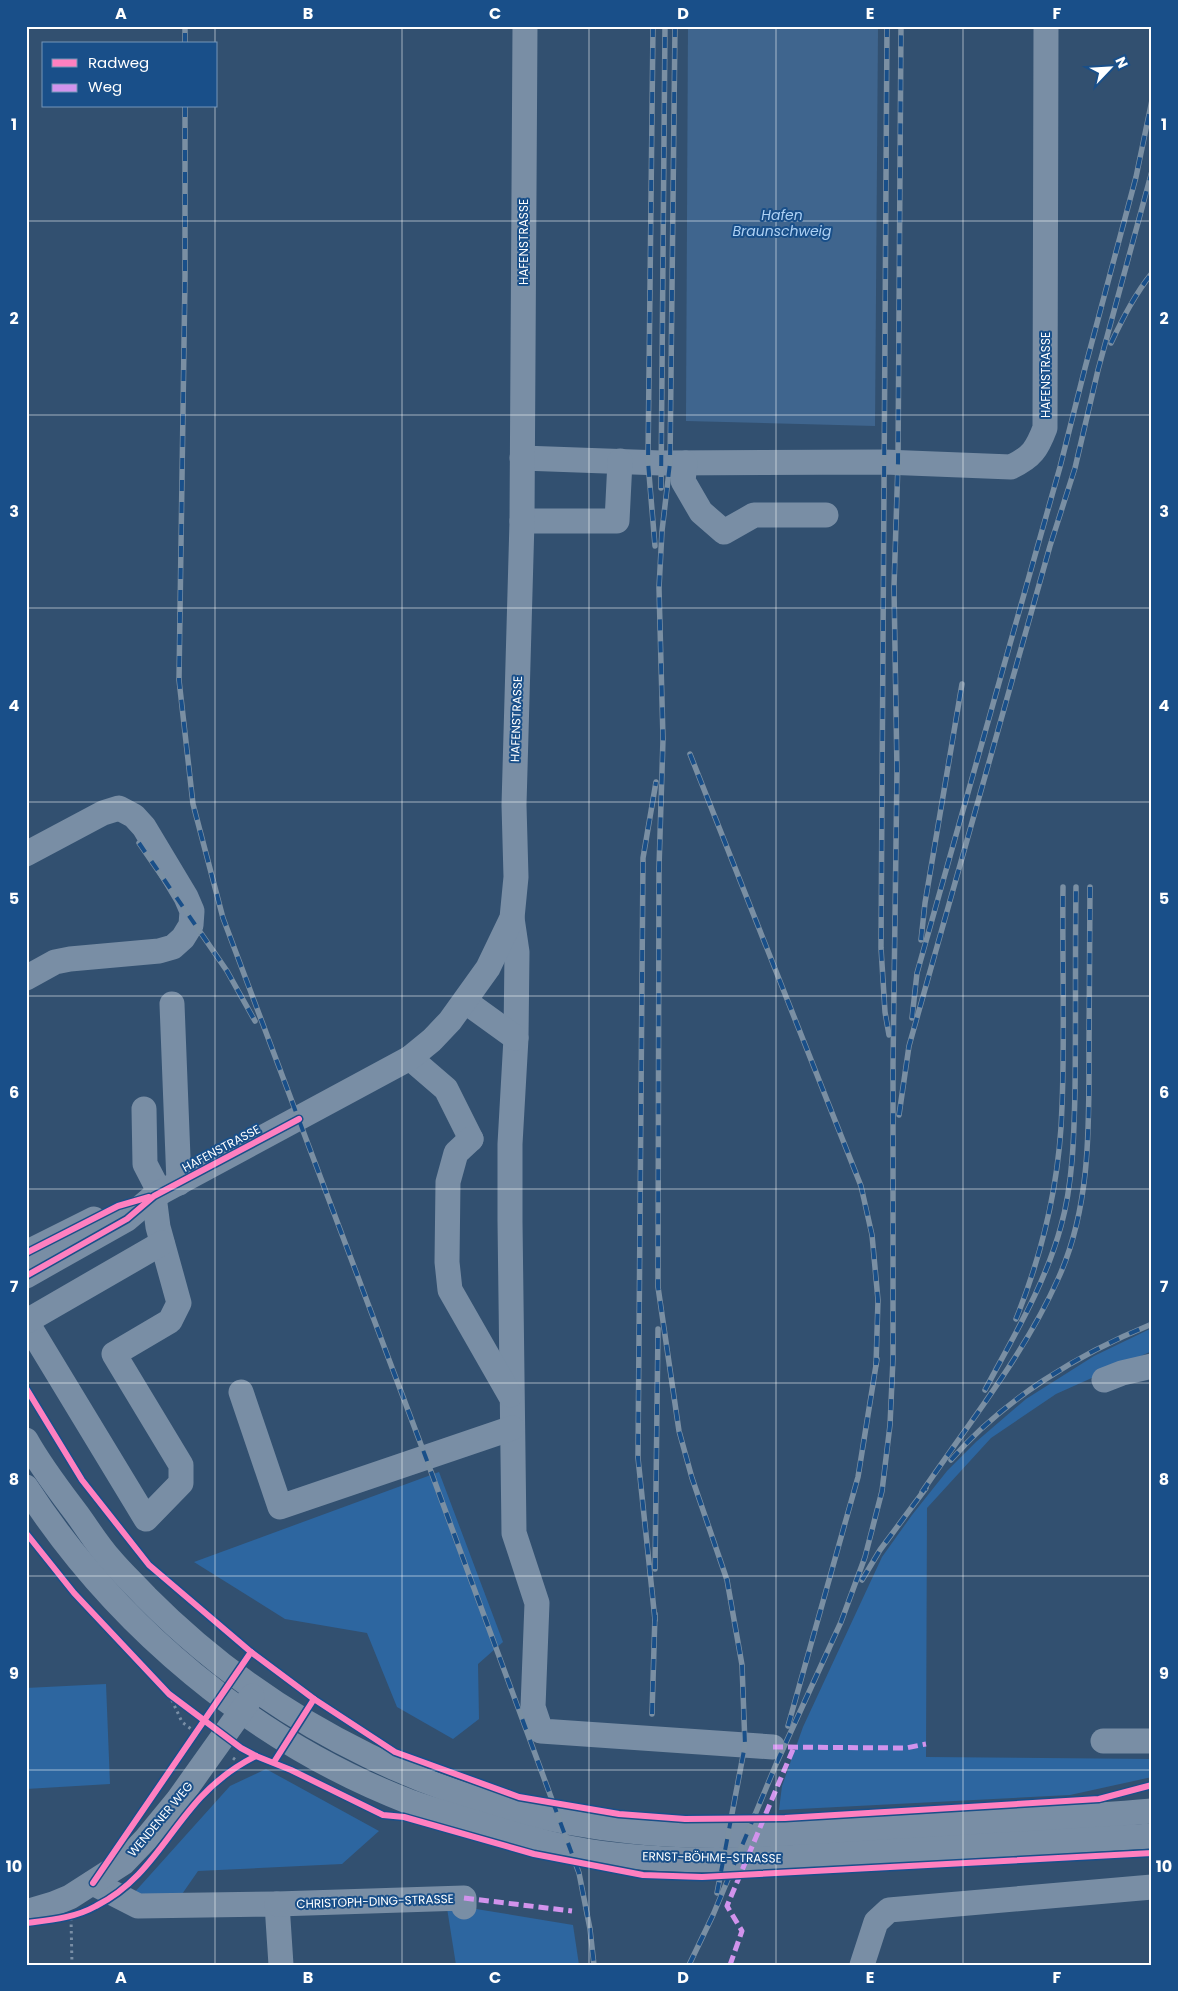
<svg xmlns="http://www.w3.org/2000/svg" width="1178" height="1991" font-family="Poppins,sans-serif">
<style>
.green{fill:#2d66a0}
.water{fill:#3f658e}
.lines{fill:none;stroke-linecap:round;stroke-linejoin:round}
.path{stroke:#798ea5;stroke-width:3;stroke-dasharray:2.5 4;stroke-linecap:butt}
.minor{stroke:#798ea5;stroke-width:25}
.rail-casing{stroke:#7a8fa3;stroke-width:5.5}
.rail{stroke:#194f89;stroke-width:4;stroke-dasharray:11;stroke-linecap:butt}
.quiet{stroke:#d193ec;stroke-width:5;stroke-dasharray:10 5;stroke-linecap:butt}
.cycleway-casing{stroke:#194f89;stroke-width:9}
.cycleway{stroke:#ff80c0;stroke-width:6}
.grid{fill:none;stroke:#fff;stroke-width:1;stroke-opacity:0.55}
.labels{text-anchor:middle;dominant-baseline:central;stroke-width:4;stroke-linejoin:round;paint-order:stroke}
.street-label{font-size:12px;fill:#fff;stroke:#194f89}
.water-label{font-size:14px;font-style:italic;fill:#aed1f4;stroke:#194f89}
.neatline{fill:none;stroke:#fff;stroke-width:2}
.grid-label{font-size:16px;text-anchor:middle;font-weight:bold;fill:#fff}
</style>
<rect width="100%" height="100%" fill="#325070"/>
<g class="green">
<path d="M1152,1328v23l-96,43 -65,44 -64,70 -1,249 226,2v18l-82,18 -291,15 3,-24 21,-59 79,-170 30,-42 35,-44 30,-30 49,-42 68,-43z"/>
<path d="M439,1472l64,170 -25,22 1,55 -26,20 -56,-32 -30,-74 -82,-14 -91,-57z"/>
<path d="M106,1684l4,100 -84,5v-101z"/>
<path d="M266,1769l113,62 -37,33 -144,7 -18,26 -47,-3 97,-108z"/>
<path d="M464,1907l109,18 6,40h-123l-9,-57z"/>
</g>
<path class="water" d="M688,26h190l-3,400 -189,-5z"/>
<g class="lines">
<g class="path">
<path d="M169,1694l13,28 17,13"/>
<path d="M233,1758l7,5"/>
<path d="M71,1918l1,47"/>
</g>
<g class="minor">
<path d="M522,458l139,5 223,-1 127,5c21,-10 26,-18 34,-39l1,-402"/>
<path d="M685,463l-2,18 18,31 23,20 30,-17h72"/>
<path d="M522,521h95l3,-60"/>
<path d="M26,854l77,-41 16,-5 15,8 10,11 42,70 6,14 -1,14 -8,13 -10,9 -14,4 -89,8 -15,3 -29,16"/>
<path d="M512,918l5,34 -1,86 -6,106v77l4,312 23,70 -4,104 8,24 232,16"/>
<path d="M466,1002l50,36"/>
<path d="M172,1004l7,179"/>
<path d="M410,1058l36,31 25,50"/>
<path d="M144,1109l1,55 15,29"/>
<path d="M471,1139l-15,14 -8,29 -1,80 3,28 60,105"/>
<path d="M26,1253l68,-34"/>
<path d="M26,1276l101,-57 27,-23 256,-138 22,-18 18,-19 38,-53 24,-50 4,-41 -2,-72 8,-284 3,-495"/>
<path d="M26,1321l120,198 35,-36v-18l-67,-111 56,-33 9,-18 -21,-76 -4,-31"/>
<path d="M27,1321l135,-78"/>
<path d="M1104,1380l18,-7 30,-7"/>
<path d="M241,1392l39,115 232,-79"/>
<path d="M26,1440c15,27 33,50 51,74 11,15 21,32 34,46 11,13 24,25 35,37 129,130 302,215 484,234 80,9 162,2 242,-2 93,-6 187,-10 280,-18"/>
<path d="M26,1487c90,139 228,255 384,315 21,8 44,14 66,21 36,11 73,22 110,28 93,15 189,8 283,2 94,-5 188,-11 283,-17"/>
<path d="M1103,1741h49"/>
<path d="M93,1883l45,23 139,-2 4,61"/>
<path d="M277,1904l187,-6v9"/>
<path d="M26,1912l27,-8 17,-7 53,-34 23,-24 32,-39 74,-104"/>
<path d="M862,1965l14,-43 13,-12 263,-23"/>
</g>
<g class="rail-casing">
<g id="rail">
<path d="M653,26l-5,436 7,84"/>
<path d="M675,26l-5,437 -8,68 -3,57 4,151 -4,129 -1,419 21,144 13,47 35,102 15,85 3,80 -28,148"/>
<path d="M887,26l-6,922 4,64 4,23"/>
<path d="M185,44v-18"/>
<path d="M185,106v171l-6,403 14,124 30,114 203,540 153,415 11,56 4,36"/>
<path d="M1111,343c12,-25 24,-49 41,-70"/>
<path d="M661,488l4,-462"/>
<path d="M690,754l171,432 11,49 6,65 -2,65"/>
<path d="M139,843l88,128 28,50"/>
<path d="M921,940l4,-37 37,-219"/>
<path d="M912,1018l5,-45 143,-506 25,-99 51,-191 16,-77"/>
<path d="M899,1115l10,-69 141,-500 25,-78 23,-98 54,-199"/>
<path d="M1016,1319c27,-67 44,-140 46,-213 3,-73 0,-146 1,-219"/>
<path d="M985,1390c28,-53 60,-105 76,-164 12,-43 13,-91 14,-135 1,-68 0,-136 1,-204"/>
<path d="M951,1460c53,-61 127,-106 201,-136"/>
<path d="M922,1492c46,-68 102,-137 136,-213 33,-72 31,-153 31,-230 0,-54 1,-108 1,-162"/>
<path d="M655,1569l3,-240"/>
<path d="M862,1580l18,-30 46,-62"/>
<path d="M655,1620l-17,-162 5,-600 13,-76"/>
<path d="M652,1714l3,-100"/>
<path d="M788,1726l70,-249 19,-118"/>
<path d="M689,1965l24,-50 64,-153 64,-140 24,-65 17,-66 8,-66 3,-66v-295l4,-293 -3,-184 4,-125 3,-436"/>
</g>
</g>
<use href="#rail" class="rail"/>
<g class="quiet">
<path d="M773,1747l133,1 20,-4"/>
<path d="M464,1898l108,13"/>
<path d="M730,1965l12,-34 -15,-25 67,-159"/>
</g>
<g class="cycleway-casing">
<g id="cycleway">
<path d="M26,1253l92,-47 31,-9"/>
<path d="M26,1276l101,-57 27,-23 145,-77"/>
<path d="M26,1388l56,92 67,85 102,87 63,47 81,53 124,45 100,17 66,5 100,-1 314,-19 53,-14"/>
<path d="M26,1533l48,60 95,101 72,54 15,8 35,14 92,45 21,2 130,37 109,21 59,2 450,-24"/>
<path d="M274,1762l40,-63"/>
<path d="M93,1883l158,-231"/>
<path d="M26,1923c24,-3 49,-5 70,-17 50,-25 69,-70 105,-109 15,-16 35,-31 55,-41"/>
</g>
</g>
<use href="#cycleway" class="cycleway"/>
</g>
<path class="grid" d="M215,26v18M402,26v1939M589,26v1939M776,26v1939M963,26v1939M215,106v1859M26,221h1126M26,415h1126M26,608h1126M26,802h1126M26,996h1126M26,1189h1126M26,1383h1126M26,1576h1126M26,1770h1126"/>
<g class="labels">
<g class="street-label">
<text transform="translate(523 242) rotate(-90)">HAFENSTRASSE</text>
<text transform="translate(1045 375) rotate(-90)">HAFENSTRASSE</text>
<text transform="translate(516 719) rotate(-88)">HAFENSTRASSE</text>
<text transform="translate(221 1148) rotate(-28)">HAFENSTRASSE</text>
<text transform="translate(160 1819) rotate(-50)">WENDENER WEG</text>
<text transform="translate(712 1857) rotate(1)">ERNST-BÖHME-STRASSE</text>
<text transform="translate(375 1901) rotate(-2)">CHRISTOPH-DING-STRASSE</text>
</g>
<g class="water-label">
<text x="782" y="215">Hafen<tspan x="782" dy="16">Braunschweig</tspan></text>
</g>
</g>
<rect width="1178" height="1991" fill="none" stroke="#194f89" stroke-width="55"/>
<rect x="42" y="42" width="175" height="65" fill="#194f89" stroke="#7595b8"/>
<rect x="52" y="59" width="25" height="8" fill="#ff80c0" stroke="#7595b8"/>
<text x="88" y="68" font-size="15" fill="#ffffff">Radweg</text>
<rect x="52" y="84" width="25" height="8" fill="#d193ec" stroke="#7595b8"/>
<text x="88" y="92" font-size="15" fill="#ffffff">Weg</text>
<g transform="translate(1110 68) rotate(65)" stroke="#194f89" stroke-width="4" paint-order="stroke">
<path d="M0-4L9 19L0 12L-9 19Z" fill="#ffffff"/>
<text y="-8" font-size="14" font-weight="bold" text-anchor="middle" fill="#ffffff">N</text>
</g>
<rect x="28" y="28" width="1122" height="1936" class="neatline"/>
<g class="grid-label">
<text x="121" y="19">A</text>
<text x="308" y="19">B</text>
<text x="495" y="19">C</text>
<text x="683" y="19">D</text>
<text x="870" y="19">E</text>
<text x="1057" y="19">F</text>
<text x="14" y="130">1</text>
<text x="1164" y="130">1</text>
<text x="14" y="324">2</text>
<text x="1164" y="324">2</text>
<text x="14" y="517">3</text>
<text x="1164" y="517">3</text>
<text x="14" y="711">4</text>
<text x="1164" y="711">4</text>
<text x="14" y="904">5</text>
<text x="1164" y="904">5</text>
<text x="14" y="1098">6</text>
<text x="1164" y="1098">6</text>
<text x="14" y="1292">7</text>
<text x="1164" y="1292">7</text>
<text x="14" y="1485">8</text>
<text x="1164" y="1485">8</text>
<text x="14" y="1679">9</text>
<text x="1164" y="1679">9</text>
<text x="14" y="1872">10</text>
<text x="1164" y="1872">10</text>
<text x="121" y="1983">A</text>
<text x="308" y="1983">B</text>
<text x="495" y="1983">C</text>
<text x="683" y="1983">D</text>
<text x="870" y="1983">E</text>
<text x="1057" y="1983">F</text>
</g>
</svg>
